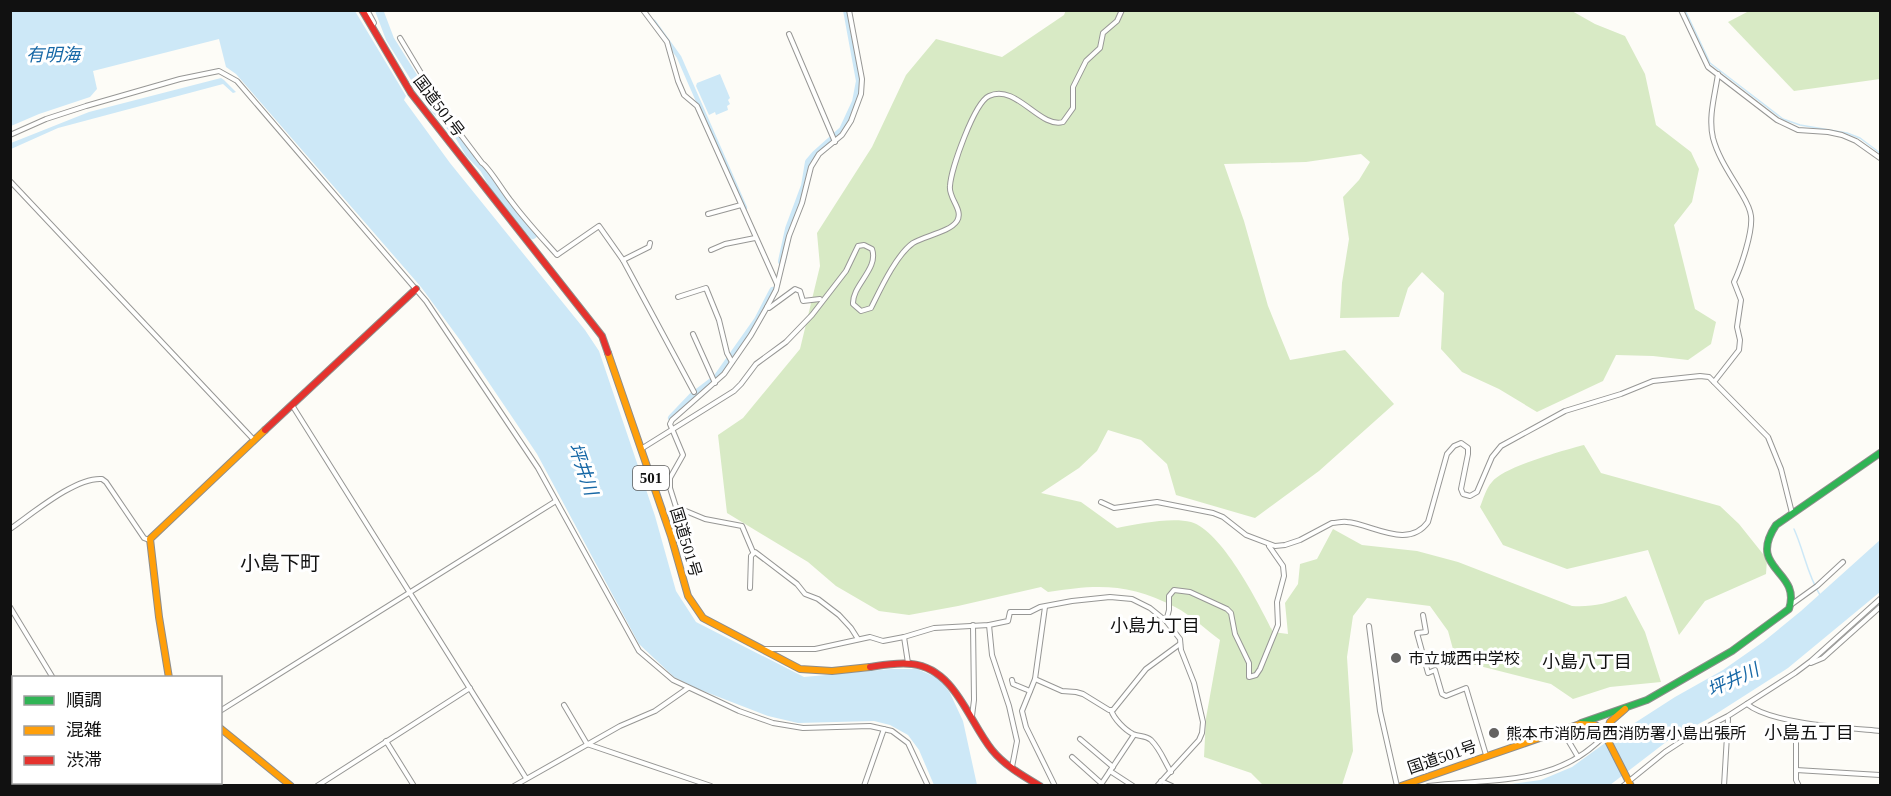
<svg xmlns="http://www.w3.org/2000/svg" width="1891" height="796" font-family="'Times New Roman','Noto Sans JP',serif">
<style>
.forest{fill:#d8eac5}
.water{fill:#cde8f7}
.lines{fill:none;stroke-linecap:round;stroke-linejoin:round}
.stream{stroke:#cde8f7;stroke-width:1.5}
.canal{stroke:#cde8f7;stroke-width:4.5}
.river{stroke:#cde8f7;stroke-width:8}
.street-casing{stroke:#979795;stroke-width:6}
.fast-casing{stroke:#8e8d8b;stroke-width:8}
.slow-casing{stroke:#8e8d8b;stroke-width:8}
.jam-casing{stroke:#8e8d8b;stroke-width:8}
.street{stroke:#fffffe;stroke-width:4}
.fast{stroke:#30b455;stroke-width:6}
.slow{stroke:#ff9f0a;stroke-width:6}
.jam{stroke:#e5322d;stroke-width:6}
.poi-dot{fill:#646362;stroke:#fff;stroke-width:2}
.labels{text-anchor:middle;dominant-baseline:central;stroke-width:6;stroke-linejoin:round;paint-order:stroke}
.shield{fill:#fff;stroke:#585858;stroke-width:1.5}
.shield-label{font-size:15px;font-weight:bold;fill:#111}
.street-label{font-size:16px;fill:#111;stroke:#fff}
.poi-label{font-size:16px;fill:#111;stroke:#fff;text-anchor:start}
.water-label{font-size:18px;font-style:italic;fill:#1768a6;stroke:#fff}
.neighbourhood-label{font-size:18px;fill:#111;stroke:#fff}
.quarter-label{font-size:20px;fill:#111;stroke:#fff}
</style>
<rect width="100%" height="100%" fill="#fdfcf7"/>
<g class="forest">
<path d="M1066,10l506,1 23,13 30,12 20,38 11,51 35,27 8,17 -7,33 -18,23 21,84 21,13 -5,22 -23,16 -35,-4 -37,-1 -13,26 -66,31 -38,-23 -37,-17 -21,-23 3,-56 -22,-21 -14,16 -9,29 -59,1 2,-35 7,-44 -6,-42 16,-17 11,-18 -9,-8 -55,8 -82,2 20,57 24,85 22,54 55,-10 49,54 -75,67 -64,47 -79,-23 -9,-31 -26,-24 -33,-10 -11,21 -18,17 -38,25 40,9 36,26c20,-4 54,-11 74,-6 31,9 68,82 82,110l15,2 -3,-31 13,-19 2,-20 17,-5 16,-30 29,16 55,6 41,11 114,44c20,1 35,-2 54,-10l19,36 16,50 -51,5 -37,12 -22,-15 -95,-24 -8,-29 -18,-25 -63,-8 -14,18 -6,41 6,94 -11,34h-79l-12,-12 -47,-16 2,-39 14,-78c-14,-10 -29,-25 -45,-33 -45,-24 -78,-23 -127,-15l-7,-5 -83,19 -49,9 -30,-4 -43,-25 -28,-24 -81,-49 -9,-78 25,-17 57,-69 20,-83 -3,-33 55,-86 34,-72 30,-36 66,18 62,-42z"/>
<path d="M1749,11h131v68l-86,12 -66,-69z"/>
<path d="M1584,445l17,28 119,33 19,18 28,35 -1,15 -61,27 -26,34 -31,-85 -81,19 -64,-24 -23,-38c3,-7 6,-19 12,-25 11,-15 73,-32 92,-37z"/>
</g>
<g class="water">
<path d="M11,11h344l51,85 -2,4 46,63 135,167 14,21 56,165 21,75 20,31 108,55 87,-8h26l23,10 10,14 13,28 14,64h-43l-15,-35 -11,-15 -18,-10 -16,-4 -76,2 -30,-7 -70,-27 -24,-12 -35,-33 -102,-190 -77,-114 -39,-53 -185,-213 -10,-7 -7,-28 -126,32 4,18 -7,8 -51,17 -28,12z"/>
<path d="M720,74l10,24 -2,2 2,4 -3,2 1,4 -12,5 -1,-3 -6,3 -13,-29 1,-3z"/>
<path d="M221,78l3,2 12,12 -3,1 -10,-9 -165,44 -47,21v-6l78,-31z"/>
<path d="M1880,540v52l-92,76 -80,51 -38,20 -60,46 -113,1 44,-6 31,-13 44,-32 59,-38 48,-27 40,-28 38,-31z"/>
</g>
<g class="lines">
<g class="stream">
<path d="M1685,10l25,53 73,56 17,6 47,8 13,5 20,15"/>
<path d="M1794,529c10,22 13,45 26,66"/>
</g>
<path class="canal" d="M654,22l25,35 66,151"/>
<g class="river">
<path d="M379,10l11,29 42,67 27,30 10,17 15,16 9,16 40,50"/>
<path d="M782,261l7,-32 16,-43 4,-24 6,-7 28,-25 13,-28 4,-21 -13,-71"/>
<path d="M696,394l21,-16 41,-58 15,-29"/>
<path d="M672,418l21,-22"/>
</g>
<g class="street-casing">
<g id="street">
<path d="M367,10l7,13 -2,2"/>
<path d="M643,10l24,32 11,39 6,14 13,11 80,178"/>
<path d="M1681,10l27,57 69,53 21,10 30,2 14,3 14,6 24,17"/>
<path d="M789,34l46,108"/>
<path d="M400,38l48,80 34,45c7,4 22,30 29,38 14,19 30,36 46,54l42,-29 24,34 71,132"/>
<path d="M10,135l36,-16 40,-13 94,-27 39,-8 18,10 189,220 112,167 101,183 34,29 66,31 34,12 30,5 67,-2 22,5 16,12 20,43"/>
<path d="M10,181l244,259"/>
<path d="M708,214l33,-9"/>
<path d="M711,250l14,-6 30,-6"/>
<path d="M623,260l26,-13 1,-4"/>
<path d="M678,297l28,-9 13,32 8,33 5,9"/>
<path d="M767,307l2,1 26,-19 5,2 3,10 17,-2"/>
<path d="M693,334l22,49"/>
<path d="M1714,382l25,-32 1,-10 -3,-13 4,-27 -7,-18c7,-15 19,-50 17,-66 -1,-9 -7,-18 -11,-25 -10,-17 -22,-34 -27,-53 -5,-21 2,-43 5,-64"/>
<path d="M292,405l234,373"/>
<path d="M641,449l93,-58 7,-7 15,-20 30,-22 26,-27 34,-44 12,-25 6,-1 8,4c7,20 -20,36 -19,55l8,7 10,-3c9,-18 25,-53 42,-65 11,-7 37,-11 44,-22 7,-11 -9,-23 -7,-35 1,-17 24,-83 39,-90 27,-13 51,33 74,26l10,-14v-21l13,-26 14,-13 3,-15 14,-12 5,-11"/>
<path d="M1101,502l13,6 43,-6 56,11 10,4 23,18 29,11 10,-1 15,-5 32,-17c5,0 10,-2 15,-1 25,2 61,28 81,0l19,-68 7,-8 7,-3 7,5v6l-7,35 2,5 7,2 7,-4 15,-35 9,-11 64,-35 56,-17 32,-13 47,-5 9,1 59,60 13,32 11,44"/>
<path d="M676,507l29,12 37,7 11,26"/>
<path d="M10,529c22,-15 65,-52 92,-50l4,3 38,56 5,2"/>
<path d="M672,535l4,-9v-19l-6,-19v-10l13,-23 -13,-31 2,-4 52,-46 27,-39 16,-28 9,-17 13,-54 13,-33 9,-36 8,-13 23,-19 9,-14 10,-27 1,-15 -13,-69"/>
<path d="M750,588l1,-32 4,-4 42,32 8,10 13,5 21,16 12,13 7,11"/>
<path d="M1792,604l25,-18 26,-24"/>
<path d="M10,607l43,71"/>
<path d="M1045,607l-10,72 -13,32 4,16 29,59"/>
<path d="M1423,615l3,17 -9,1 11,40 7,-3 7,24 4,2 20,-8 20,67"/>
<path d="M1166,621l3,-11v-14l5,-6 16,2 37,17 4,4 4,21 14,29v14l7,-2 4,-6 18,-44 -1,-23 7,-26 -1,-10 -14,-20"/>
<path d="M989,625l3,30 17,51 8,35 -5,26"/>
<path d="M1369,626l11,85 17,75"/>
<path d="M904,637l4,26"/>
<path d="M765,649h50l55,-12 13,4 21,-4 30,-9 55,-3 19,-4 2,-9h20l10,-5 32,-6 38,-4 22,2 18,9 16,13 14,18 1,11 13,33 9,39 -1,11 -3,7 -42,46"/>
<path d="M1811,663l12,-5 57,-51"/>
<path d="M1035,679l27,12 14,1 7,2 26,16h4l33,-41 34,-25"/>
<path d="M1012,680l1,4 17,7"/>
<path d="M1747,704c24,20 101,24 133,27"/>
<path d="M564,705l23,39 124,42"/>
<path d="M1111,710c3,9 14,20 22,24 7,3 12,1 18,6 10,10 13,21 20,32"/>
<path d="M220,711l336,-210"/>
<path d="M972,716l2,-16 -1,-75"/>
<path d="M1798,722l-2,6v52l3,6"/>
<path d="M10,730l4,5"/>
<path d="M1562,730l16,27"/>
<path d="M1080,739l33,28"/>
<path d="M386,741l28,45"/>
<path d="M10,751h4"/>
<path d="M1072,757l29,26"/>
<path d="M1796,770l84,5"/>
<path d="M1110,771l23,15"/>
<path d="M1161,781l11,5"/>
<path d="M93,782l11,4"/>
<path d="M118,786l3,-4"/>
<path d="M317,786l153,-98"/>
<path d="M514,786l106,-60 35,-15 33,-23"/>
<path d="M864,786l20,-57"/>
<path d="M1100,786l34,-51"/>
<path d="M1428,786c63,-8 129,1 177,-51"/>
<path d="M1623,786l42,-34 26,-17 37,-19 67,-43 16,-12 69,-62"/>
<path d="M1724,786l4,-67"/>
</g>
</g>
<g class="fast-casing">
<path id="fast" d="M1581,723l66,-23 85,-49 57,-42c13,-39 -43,-39 -13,-84l104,-72"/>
</g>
<g class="slow-casing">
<g id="slow">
<path d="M608,353l63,183 17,60 15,22 97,51 32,2 38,-4"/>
<path d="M169,678l-10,-61 -9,-78 115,-109"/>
<path d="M220,728l71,58"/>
<path d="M1606,734l4,-12 15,-13"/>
<path d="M1401,786l179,-62 15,1 7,4 29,57"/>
</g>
</g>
<g class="jam-casing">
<g id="jam">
<path d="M362,10l49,83 191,243 6,17"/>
<path d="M265,430l151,-141"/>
<path d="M870,667c13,-2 28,-5 42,-3 43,5 56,56 80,86 12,15 31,26 48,36"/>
</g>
</g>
<use href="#street" class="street"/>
<use href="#fast" class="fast"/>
<use href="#slow" class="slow"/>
<use href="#jam" class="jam"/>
</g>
<g class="poi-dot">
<circle cx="1396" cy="658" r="6"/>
<circle cx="1494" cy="733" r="6"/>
</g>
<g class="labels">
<rect class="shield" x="633" y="466" width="36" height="24" rx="4.5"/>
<g class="shield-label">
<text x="651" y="478">501</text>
</g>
<g class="street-label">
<text transform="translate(439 106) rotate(53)">国道501号</text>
<text transform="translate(686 542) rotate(73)">国道501号</text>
<text transform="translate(1442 757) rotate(-19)">国道501号</text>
</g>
<g class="poi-label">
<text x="1408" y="658">市立城西中学校</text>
<text x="1506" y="733">熊本市消防局西消防署小島出張所</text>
</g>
<g class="water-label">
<text x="53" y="55">有明海</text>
<text transform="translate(583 469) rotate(71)">坪井川</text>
<text transform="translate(1733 680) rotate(-25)">坪井川</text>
</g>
<g class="neighbourhood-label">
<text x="1155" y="626">小島九丁目</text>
<text x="1587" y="662">小島八丁目</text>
<text x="1809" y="733">小島五丁目</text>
</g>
<g class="quarter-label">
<text x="280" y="563">小島下町</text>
</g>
</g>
<rect width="1891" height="796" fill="none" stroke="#111111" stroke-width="24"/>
<rect x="12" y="676" width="210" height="108" fill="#ffffff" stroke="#a0a0a0" stroke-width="1.5"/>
<rect x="24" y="696" width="30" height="9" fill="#30b455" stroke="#a0a0a0" stroke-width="1.5"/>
<text x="66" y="706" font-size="18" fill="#111111">順調</text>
<rect x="24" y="726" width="30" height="9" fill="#ff9f0a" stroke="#a0a0a0" stroke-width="1.5"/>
<text x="66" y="736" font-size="18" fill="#111111">混雑</text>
<rect x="24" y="756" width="30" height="9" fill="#e5322d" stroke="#a0a0a0" stroke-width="1.5"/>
<text x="66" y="766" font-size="18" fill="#111111">渋滞</text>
</svg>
